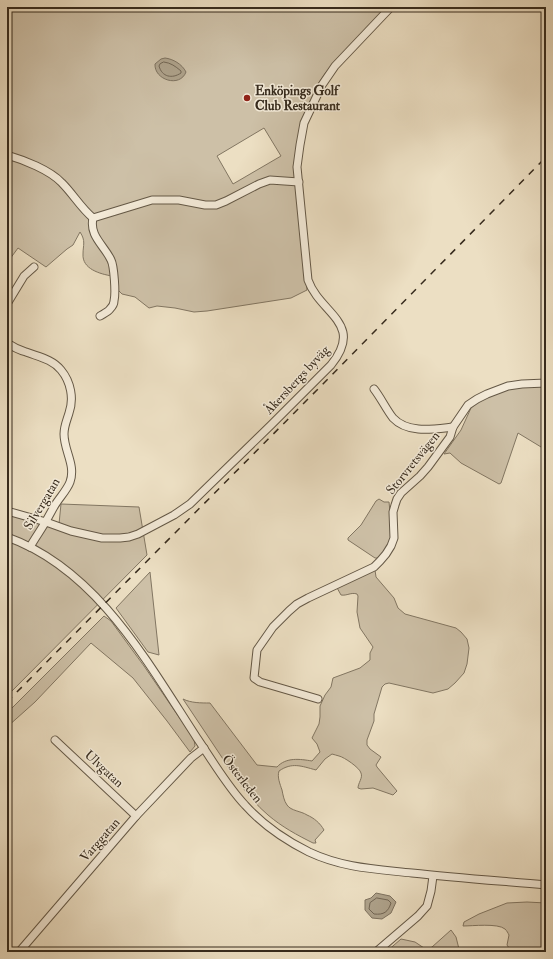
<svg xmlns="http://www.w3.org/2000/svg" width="553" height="959" font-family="'IM FELL Double Pica',serif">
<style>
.green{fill:#cdc0a7;stroke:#827662;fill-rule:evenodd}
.water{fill:#aea28b;stroke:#7e725f}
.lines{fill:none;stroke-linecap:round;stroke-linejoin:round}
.shore{stroke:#726654;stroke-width:1}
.minor-casing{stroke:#645846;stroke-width:9}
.minor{stroke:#f3ead8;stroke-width:7}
.rail{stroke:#372b1d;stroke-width:1.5;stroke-dasharray:7 7;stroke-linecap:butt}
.poi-dot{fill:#8f2418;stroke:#f3ead8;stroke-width:1.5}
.labels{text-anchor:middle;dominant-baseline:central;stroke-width:3;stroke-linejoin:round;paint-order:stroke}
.poi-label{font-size:13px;font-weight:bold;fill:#372b1d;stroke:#f3ead8;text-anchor:start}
.street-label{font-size:13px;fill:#372b1d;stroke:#f3ead8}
</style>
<rect width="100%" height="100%" fill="#ecdfc3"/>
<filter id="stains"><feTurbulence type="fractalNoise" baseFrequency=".005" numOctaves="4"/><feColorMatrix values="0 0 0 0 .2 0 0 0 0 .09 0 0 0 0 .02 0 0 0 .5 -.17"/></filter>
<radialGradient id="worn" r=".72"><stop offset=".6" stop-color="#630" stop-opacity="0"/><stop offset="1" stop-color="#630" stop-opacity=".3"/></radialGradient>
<g class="green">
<path d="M7,7h381l-62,65 -6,9 -19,43 -4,27 4,79 6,60 -16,8 -84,13 -13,1 -19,-4 -18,-2 -8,2 -14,-11 -13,-3 -5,-5 -5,-13c-12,-2 -30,-7 -29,-22 0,-9 3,-13 -3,-22l-7,13 -6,4 -21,18 -28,-19 -11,15zM264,128l17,28 -48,28 -16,-28z"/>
<path d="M546,386v64l-28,-17 -17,50 -2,1 -38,-21 -11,-10 -6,1 17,-24 10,-22 7,-6 9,-5 21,-8 13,-2h9z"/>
<path d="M379,499l5,3h5l3,29 -1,6 -3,8 -9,13h-4l-27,-18v-2l13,-13 15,-24z"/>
<path d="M61,504l78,3 8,48 -140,141v-188l52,16z"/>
<path d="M375,570l1,7 18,21 4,10 7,6 51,14 5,4 6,7 2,9 -2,16 -3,9 -9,10 -7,6 -15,4 -44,-10 -4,1 -3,3 -8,27v7l-7,19v5l3,4 11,8 -5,8 1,2 20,24 -4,4 -20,-7 -12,1 -3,-1c0,-5 5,-10 3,-15 -1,-5 -17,-16 -22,-17 -2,-1 -5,-1 -7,-2l-7,5 -9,11c-15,-4 -24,-8 -37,1 -2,6 1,13 3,19 1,5 2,11 5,15 4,6 14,6 20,10 7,3 13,8 17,15l-9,10 1,3h-3c-16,-8 -31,-16 -45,-28 -11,-9 -20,-21 -29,-32l-56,-84c8,4 18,4 27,4l47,62 20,2c9,-10 23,-8 35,-6l8,-9 -3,-8 -5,-6 7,-14 1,-7v-11l5,-11 6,-8 2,-9 27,-10 10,-8v-7l3,-6 -13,-19 -3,-16 1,-16 -1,-2c-6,-2 -10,2 -16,1l-5,-9z"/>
<path d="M150,572l9,83 -11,-3 -32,-44z"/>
<path d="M104,616l7,5 33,45 50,73 1,7 -5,6 -23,-31 -34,-43 -42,-35 -56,59 -28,25v-14z"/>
<path d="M527,902l19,1v49h-36l1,-1 -4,-6 2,-10c-1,-2 -2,-4 -4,-6 -7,-6 -33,-3 -42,-3l1,-4 15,-8 28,-11z"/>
<path d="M451,930l5,7 3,12 4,3h-77l15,-13 14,3 12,8 5,-3z"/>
</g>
<g class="water">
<path d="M165,58c8,1 17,6 21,14 -6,16 -32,8 -31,-8l6,-5z"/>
<path d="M376,893l14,3 6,6 -5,11 -9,6 -10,-1 -7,-8v-10l6,-2z"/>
</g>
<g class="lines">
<g class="shore">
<path d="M164,62c7,1 11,4 17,9v2c-9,6 -19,4 -22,-7l1,-2z"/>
<path d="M377,898l11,2 3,3c-3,9 -7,12 -17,11l-5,-5 1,-6z"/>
</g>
<g class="minor-casing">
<g id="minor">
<path d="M7,155c17,5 43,15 55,28 11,11 19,25 31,35"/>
<path d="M93,218l59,-18h27l26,5h11l10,-4 33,-17 11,-4 29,2"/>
<path d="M93,218c-4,18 11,27 18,42 3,6 5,33 3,41 0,2 -2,6 -4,8 -2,3 -7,5 -10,7"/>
<path d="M7,304l17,-28 10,-9"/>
<path d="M7,343c6,4 12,7 19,9 13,5 26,7 35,18 10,12 13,29 8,43 -2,7 -5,13 -5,21 0,17 12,31 6,48 -3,8 -10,15 -15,23 -3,5 -6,11 -9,16 -5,9 -11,17 -16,26"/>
<path d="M374,389c7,9 12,20 19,29 15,16 41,11 60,9"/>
<path d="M7,511l39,11 25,9 31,7h18l9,-1 9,-3 36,-19 16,-11 81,-79 60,-60c34,-42 -11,-51 -23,-85l-11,-113 3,-22 4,-22 18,-38 13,-19 56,-59"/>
<path d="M7,537c90,32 141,126 190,201 15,22 30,48 48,67 18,20 40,35 64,47 34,16 66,17 103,21 45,5 89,8 134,12"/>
<path d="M318,699l-58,-17 -6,-4 3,-28 16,-23 16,-16 8,-7 11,-6 66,-31 6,-6 6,-7 5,-8 3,-8 -1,-26 2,-7 2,-6 4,-6 19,-17 8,-9 22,-30 3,-10 15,-22 9,-6 10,-5 21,-8 14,-2 24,-1"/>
<path d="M55,740l81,76"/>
<path d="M19,952l117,-136 55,-58 13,-10"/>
<path d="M376,952l42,-36 9,-10 4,-15 2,-15"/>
</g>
</g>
<use href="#minor" class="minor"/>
<path class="rail" d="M7,702l309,-311 230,-234"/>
</g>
<circle class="poi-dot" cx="247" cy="98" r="4"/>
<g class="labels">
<g class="poi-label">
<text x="255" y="91">Enköpings Golf<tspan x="255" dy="15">Club Restaurant</tspan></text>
</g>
<g class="street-label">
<text transform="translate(297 380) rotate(-47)">Åkersbergs byväg</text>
<text transform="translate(413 463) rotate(-51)">Storvretsvägen</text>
<text transform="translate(42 504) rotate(-59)">Silvergatan</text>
<text transform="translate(104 769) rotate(43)">Ulvgatan</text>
<text transform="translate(242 779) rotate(52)">Österleden</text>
<text transform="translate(100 840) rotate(-49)">Varggatan</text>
</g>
</g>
<rect width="553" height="959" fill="none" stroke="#ecdfc3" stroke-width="24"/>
<rect x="8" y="8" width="537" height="943" fill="none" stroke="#372b1d" stroke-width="2"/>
<rect x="12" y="12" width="529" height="935" fill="none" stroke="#372b1d"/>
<rect width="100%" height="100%" filter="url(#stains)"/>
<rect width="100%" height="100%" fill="url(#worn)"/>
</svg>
